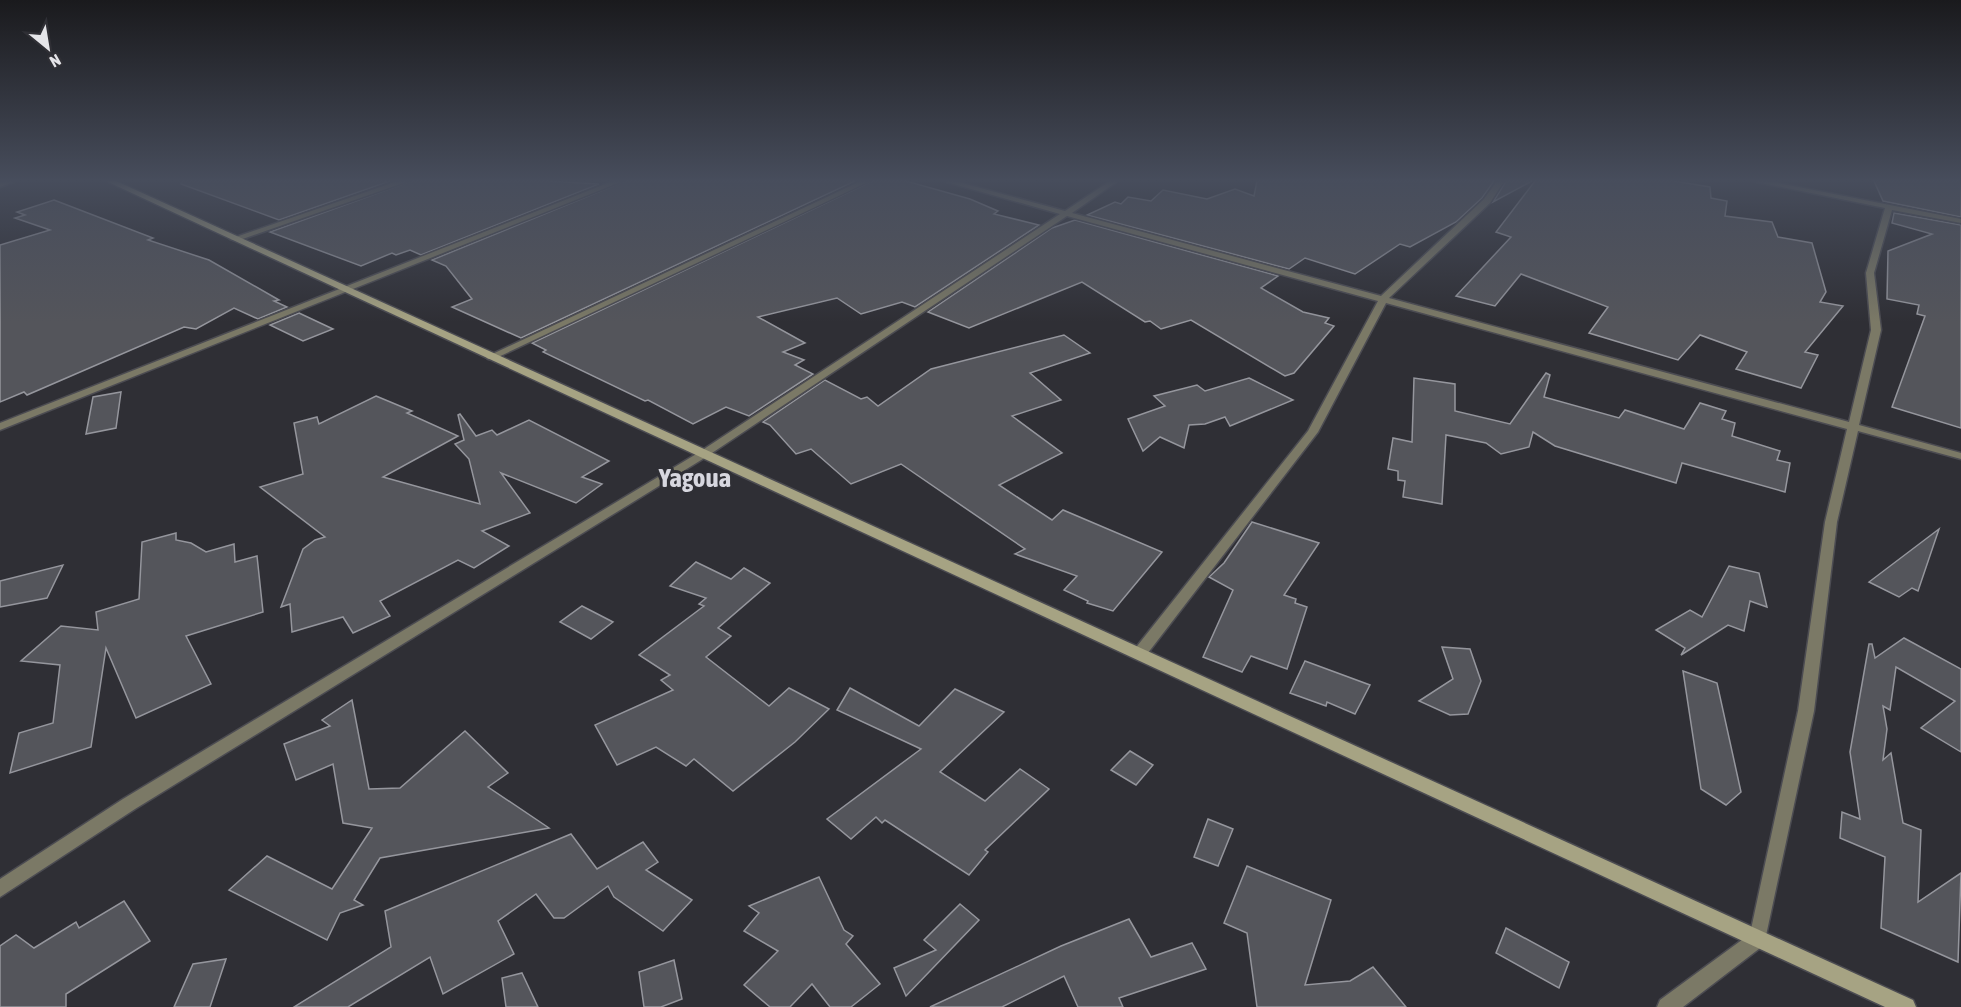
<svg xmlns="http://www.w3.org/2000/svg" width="1961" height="1007" font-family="'Asap Condensed',sans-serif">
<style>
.building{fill:#54555b;stroke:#95969d;stroke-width:1.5}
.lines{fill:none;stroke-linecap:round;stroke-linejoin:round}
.street-casing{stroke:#4c4c52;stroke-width:3}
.secondary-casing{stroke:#4c4c52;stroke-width:3}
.street{fill:#7b7966;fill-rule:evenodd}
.secondary{fill:#a6a383;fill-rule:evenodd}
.labels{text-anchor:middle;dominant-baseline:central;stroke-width:6;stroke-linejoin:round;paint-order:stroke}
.town-label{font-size:27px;font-weight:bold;fill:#d7d7df;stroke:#2f2f35}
</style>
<rect width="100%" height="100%" fill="#2f2f35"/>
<g class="building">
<path d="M181,181h209l-111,39 -98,-36z"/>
<path d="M411,181h136l52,3 -178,71 -11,-5 -14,5 -4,-2 -31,13 -91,-34z"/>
<path d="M625,181h230l-334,157 -69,-31 20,-8 -26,-33 -14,-6z"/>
<path d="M872,181h34l64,18 28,12 -4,3 45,11 -124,82 -13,-5 -41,12 -24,-16 -79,19 47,26 -22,9 21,8 -9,5 18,9 -64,42 -23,-9 -33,17 -45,-24 -3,1 -102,-49 3,-2 -14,-7z"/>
<path d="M1257,181h237l-12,17 -26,24 -46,25 -10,-3 -45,30 -50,-16 -16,11 -202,-54 28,-13 6,2 7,-7 23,4 12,-11 44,9 28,-10 19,7z"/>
<path d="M1506,181h26l-39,21z"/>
<path d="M1535,181h139l36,6 1,11 16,3 -2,15 47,6 6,15 34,6 14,49 -6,10 23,4 -38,46 13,3 -17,33 -65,-19 11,-17 -47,-17 -22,25 -89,-27 19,-26 -87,-33 -26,32 -39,-10 55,-59 -15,-5z"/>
<path d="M1874,181h87v36l-78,-16z"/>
<path d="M54,200l99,38 -5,2 61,20 70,40 -5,1 13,6 -29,12 -24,-11 -38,21 -12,-2 -157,68 -3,-3 -24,10v-157l50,-15 -35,-12 10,-3 -8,-3z"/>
<path d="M1894,213l67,12v203l-69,-21 33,-91 -8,-2 2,-9 -32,-6 1,-48 44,-17 -40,-11z"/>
<path d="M1075,220l203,56 -17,12 42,24 26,6 -4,5 9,3 -40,47 -9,3 -94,-56 -30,9 -11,-8 -5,1 -63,-40 -113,46 -41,-16 124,-84z"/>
<path d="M299,313l34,16 -30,12 -33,-16z"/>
<path d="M1064,335l26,18 -60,20 31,27 -49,16 50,37 -63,32 53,35 11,-10 99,42 -49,59 -26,-8 1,-2 -24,-11 13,-14 -62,-22 10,-5 -124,-85 -50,20 -40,-35 -15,5 -26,-29 -7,-3 62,-42 36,19 6,-2 11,9 53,-37z"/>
<path d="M1546,373l4,2 -6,22 75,21 6,-8 59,19 16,-26 26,8 -4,8 13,4 -3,13 48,15 -3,9 13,3 -5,29 -103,-29 -6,20 -121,-37 -22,-14 -4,15 -28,7 -15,-11 -40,-8 -4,69 -39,-7 2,-16 -7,-1v-9l-10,-2 5,-31 19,4 2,-64 41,6v27l55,13z"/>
<path d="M1249,378l44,22 -63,26 -5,-9 -20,7 -16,1 -5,23 -24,-11 -17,14 -15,-32 37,-13 -11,-10 43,-11 8,6z"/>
<path d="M121,392l-5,36 -30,6 7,-37z"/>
<path d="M376,396l36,15 -5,2 51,23 -75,41 97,27 -11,-45 -14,-15 9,-4 -6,-25 2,-1 16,22 16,-6 5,5 32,-15 80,41 -27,16 20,7 -26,19 -75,-30 29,40 -48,18 27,15 -35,22 -16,-8 -78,41 10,15 -37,17 -10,-16 -51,15 -2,-28 -9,3 22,-58 12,-9 10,-3 -65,-50 43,-13 -9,-51 23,-6 2,7z"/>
<path d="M1252,522l67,21 -35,52 12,4 -1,4 12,4 -20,62 -36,-13 -9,16 -39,-15 30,-67 -24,-13 15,-14z"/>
<path d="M1939,529l-21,62 -6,-3 -13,9 -30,-15z"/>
<path d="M176,533v7l15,3 15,9 28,-8 1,18 22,-6 6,56 -77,24 25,48 -75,34 -30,-70 -15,99 -81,26 9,-40 34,-10 7,-58 -39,-4 40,-35 37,4 -2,-18 43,-13 3,-57z"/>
<path d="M696,562l35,17 13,-11 26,15 -52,45 13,8 -25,21 63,49 20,-18 40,21 -34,33 -62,49 -39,-32 -8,7 -30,-19 -39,18 -22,-40 78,-35 -12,-10 9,-5 -31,-20 65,-49 -5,-2 7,-6 -36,-12z"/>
<path d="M63,565l-16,33 -47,9v-26z"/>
<path d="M1729,566l30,7 8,34 -17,-6 -6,30 -16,-6 -47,30 4,-7 -29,-18 34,-20 12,7z"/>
<path d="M582,606l31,16 -22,17 -31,-17z"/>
<path d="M1904,638l57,31v83l-40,-24 34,-27 -59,-34 -6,43 -7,-4 4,23 -4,31 8,-7 12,70 18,7 -3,72 43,-29 -3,89 -77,-34 4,-71 -45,-19 2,-26 18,7 -10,-67 19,-108h3l3,14z"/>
<path d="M1442,647l28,2 11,32 -13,33 -18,1 -31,-14 34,-22z"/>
<path d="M1305,661l65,24 -15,29 -28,-12 -1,4 -36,-13z"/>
<path d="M1683,671l34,12 24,109 -15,13 -25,-16z"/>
<path d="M850,688l69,38 36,-37 49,23 -64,60 45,29 35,-32 29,20 -64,61 3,2 -19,23 -84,-55 -3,3 -6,-6 -25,22 -24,-20 94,-70 -84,-39z"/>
<path d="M352,700l17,89 31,-1 65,-57 43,42 -20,14 61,41 -169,30 -26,42 9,5 -23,8 -13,27 -98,-50 38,-34 65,33 40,-61 -29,-5 -10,-59 -37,16 -12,-36 46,-18 -8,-6z"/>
<path d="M1130,751l23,14 -17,20 -25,-15z"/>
<path d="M1208,819l25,10 -15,37 -24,-9z"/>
<path d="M571,834l26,35 46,-27 15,20 -12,8 46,30 -29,31 -49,-34 -6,-11 -44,32h-10l-18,-24 -38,27 16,33 -71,40 -13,-37 -82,50h-54l97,-60 -6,-36z"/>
<path d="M1247,866l84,34 -26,85 45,-4 23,-14 33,40h-149l-10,-74 -23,-10z"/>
<path d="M819,877l25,53 9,6 -7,8 34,40 -29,23h-21l-18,-23 -22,23h-20l-26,-22 34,-34 -34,-20 15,-18 -10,-7z"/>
<path d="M124,901l26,40 -84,53v13h-66v-61l16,-11 18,13 42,-26 3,6z"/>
<path d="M960,904l19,16 -73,76 -12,-28 42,-18 -12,-10z"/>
<path d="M1129,919l22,38 41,-14 14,26 -87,29 4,9h-45l-14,-31 -62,31h-72l131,-61z"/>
<path d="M1506,928l63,34 -10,26 -63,-35z"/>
<path d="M226,959l-16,48h-36l19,-43z"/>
<path d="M674,960l8,39 -21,8h-17l-5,-35z"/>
<path d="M522,973l16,34h-32l-4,-29z"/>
</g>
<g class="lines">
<g class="street-casing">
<g id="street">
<path d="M4,181h12l-16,6v-4z"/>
<path d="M398,181h11l-172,60 -7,-2z"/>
<path d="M613,181h10l-623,249v-7z"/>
<path d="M861,181h9l-376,178h-6l-2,-2z"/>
<path d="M943,181h12l110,30 45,-30h8l-46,32 309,83 103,-97 13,-18h7l-14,22 -101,95 460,124 22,-92 -5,-57 19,-65 -133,-27h16l193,38v4l-69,-13 -18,63 7,57 -22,95 102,28v6l-103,-28 -21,91 -23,189 -50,234 -81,62h-26l3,-7 90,-66 48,-223 27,-189 22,-93 -461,-126 -68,129 -174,226h-10l-2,-4 2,-4 174,-219 70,-130 -311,-85 -361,241 -571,352 -135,88v-18l123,-80 575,-346 362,-239z"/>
</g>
</g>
<g class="secondary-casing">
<path id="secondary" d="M106,181h10l1797,819 3,7h-31z"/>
</g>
<use href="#street" class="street"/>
<use href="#secondary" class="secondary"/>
</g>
<linearGradient id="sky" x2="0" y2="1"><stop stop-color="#1a1a1d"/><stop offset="0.56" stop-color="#474d5c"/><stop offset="1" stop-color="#474d5c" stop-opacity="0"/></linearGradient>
<rect width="1961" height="322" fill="url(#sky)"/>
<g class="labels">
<g class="town-label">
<text x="695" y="477">Yagoua</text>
</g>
</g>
<g transform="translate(48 48) rotate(150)" stroke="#2f2f35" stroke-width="4.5" paint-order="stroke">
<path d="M0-4.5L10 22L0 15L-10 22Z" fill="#e5e5e9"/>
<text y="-9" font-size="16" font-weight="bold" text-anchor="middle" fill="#e5e5e9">N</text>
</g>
</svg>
